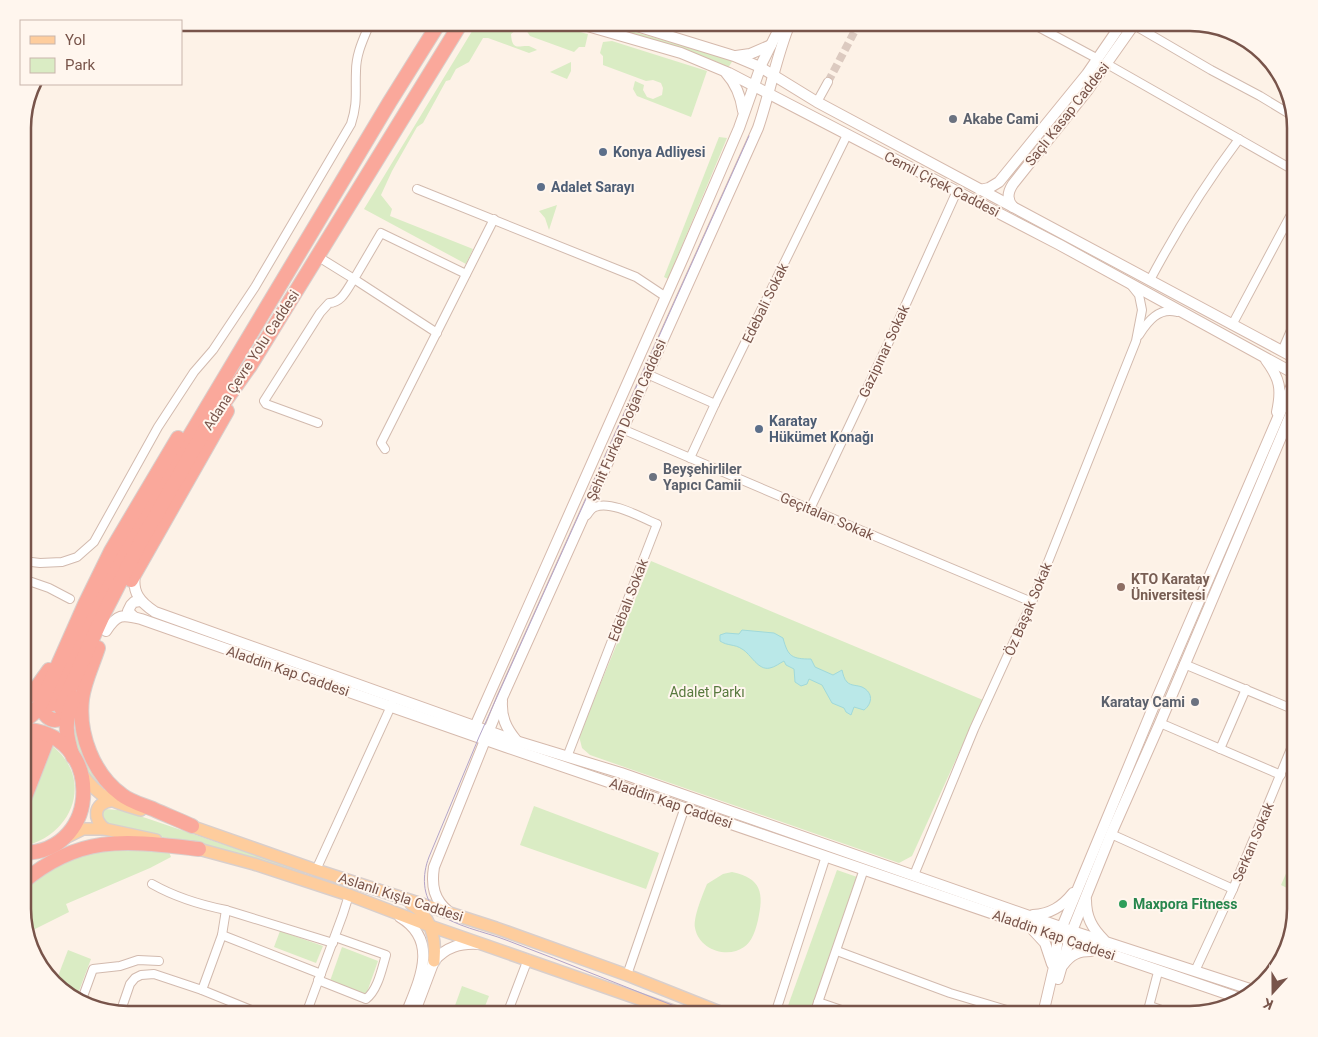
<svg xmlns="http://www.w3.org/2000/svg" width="1318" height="1037" font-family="Roboto,sans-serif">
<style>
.green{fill:#daecc4}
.water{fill:#bae8e8;stroke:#a0d9da}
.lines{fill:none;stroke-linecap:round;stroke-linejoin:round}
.street-tunnel{stroke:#dccac0;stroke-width:8;stroke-dasharray:8 4;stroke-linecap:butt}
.street-casing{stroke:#d2baae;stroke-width:10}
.secondary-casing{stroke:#d5b9ac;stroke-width:12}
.primary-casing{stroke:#d9cfcc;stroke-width:14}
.highway-casing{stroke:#d9cfcc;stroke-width:16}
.street{stroke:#fff;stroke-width:8}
.secondary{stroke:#fff;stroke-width:10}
.primary{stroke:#fecd9d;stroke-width:11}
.highway{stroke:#faa89b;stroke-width:14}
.tram{stroke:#b3a4c8;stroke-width:1}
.worship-dot{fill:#6b7280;stroke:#fff6ee;stroke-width:2}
.service-dot{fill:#5c6f8a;stroke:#fff6ee;stroke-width:2}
.education-dot{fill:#8d6e63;stroke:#fff6ee;stroke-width:2}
.leisure-dot{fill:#2e9e5b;stroke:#fff6ee;stroke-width:2}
.labels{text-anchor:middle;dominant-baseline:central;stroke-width:4;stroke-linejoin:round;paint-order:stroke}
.street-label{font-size:14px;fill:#78544a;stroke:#fff6ee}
.worship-label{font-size:14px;font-weight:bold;fill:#5b616d;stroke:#fff6ee;text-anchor:start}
.service-label{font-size:14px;font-weight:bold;fill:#4e5e75;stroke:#fff6ee;text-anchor:start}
.education-label{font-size:14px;font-weight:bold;fill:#785e54;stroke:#fff6ee;text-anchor:start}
.park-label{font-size:14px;fill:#58793e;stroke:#fff6ee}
.leisure-label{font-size:14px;font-weight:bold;fill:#27864d;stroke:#fff6ee;text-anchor:start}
.rim{fill:none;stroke:#78544a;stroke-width:2.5}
</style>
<rect width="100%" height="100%" fill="#fdf2e7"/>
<g class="green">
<path d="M477,23h65l46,11 -3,13h-6l-5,5 -44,-16 -4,-6 -9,-1 -6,5c1,18 8,11 18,12 3,1 6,3 8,4l-8,3 -41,-15h-5l-14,24 -13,7 -6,11 -4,1 -23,42 -6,4 -25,44 -11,24 11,14 -2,7 83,33 -7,15 -102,-55z"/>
<path d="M589,23h14l130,37 -5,8 -11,-6 -22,-8z"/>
<path d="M612,41l95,30 -16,46 -54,-21 -4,-7 2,-8 9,4 -1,5 4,7 6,2 9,-4 1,-7 -2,-5 -8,-3 -7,1 -43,-16v-9l-3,-3 3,-11z"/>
<path d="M571,62v9l-4,8 -17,-7z"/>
<path d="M719,137l8,1 -59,141 -4,-2z"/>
<path d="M557,205l-8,25 -4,-12 -6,-7z"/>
<path d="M651,561l332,139 -71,156 -13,7 -309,-108 -8,-7 -3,-12z"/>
<path d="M76,729l24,52 -5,5 -8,-10 -20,-46z"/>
<path d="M51,745c44,33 22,91 -28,101v-29z"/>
<path d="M534,806l125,47 -13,36 -126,-44z"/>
<path d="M104,809l15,1 27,8 158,54 -1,4 -112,-33 -84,-18 -8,-11z"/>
<path d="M144,848l25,4 2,5 -21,11 -84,36 3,8 -36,18 -5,5 -5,-20v-25c22,-21 52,-36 82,-41 13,-2 26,0 39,-1z"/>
<path d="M1295,853v39l-14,-7z"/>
<path d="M837,870l23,8 -48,136h-27z"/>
<path d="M732,872c30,6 32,22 26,48 -2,9 -6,22 -14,27 -16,12 -45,3 -49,-19 -2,-11 8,-34 12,-44l16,-10z"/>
<path d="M280,931l43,15 -7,17 -42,-16z"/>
<path d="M342,947l36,14 -12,34 -36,-14z"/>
<path d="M68,950l23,9 -15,40 -17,-11 -4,-4z"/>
<path d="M462,986l27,10 -7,18h-30z"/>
</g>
<path class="water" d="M742,630l32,3 9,5c5,19 9,21 28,21l4,8 18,8 9,-5c1,4 2,9 5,12 4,4 10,3 15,5 12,6 10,17 2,23l-10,-3 -3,8 -5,-3 -2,-4 -12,-5 -10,-18 -13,-6 -2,5 -6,2 -6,-4 -1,-13 -8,-4 -2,-4c-4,2 -9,6 -14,7 -12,3 -19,-14 -28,-19 -7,-5 -15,-3 -22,-8v-6l6,-2 13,1z"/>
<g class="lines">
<path class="street-tunnel" d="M828,82l31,-59"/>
<g class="street-casing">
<g id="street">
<path d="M1031,23l67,36"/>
<path d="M1134,25l77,45 49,26 33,20"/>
<path d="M1107,64l188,107"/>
<path d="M817,102l11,-20"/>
<path d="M417,189l219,88 30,20"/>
<path d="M317,256l37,23c-7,10 -12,24 -25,24l-9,10 -56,88 2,3 52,19"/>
<path d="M1150,280c26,-49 56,-97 89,-141"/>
<path d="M1232,325l63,-118"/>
<path d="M437,333l-83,-54 27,-46 85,41"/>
<path d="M1139,335c9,-14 20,-28 38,-23"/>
<path d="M1282,351l13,-30"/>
<path d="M647,374l68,30 132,-269"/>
<path d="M622,429l188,80 222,93"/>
<path d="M385,449l-4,-6 113,-224"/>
<path d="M690,458l25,-54"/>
<path d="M810,509l77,-163 70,-155"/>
<path d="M23,561l17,2 22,-1 15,-5 17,-15 64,-115 36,-55 19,-22 42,-63 96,-163c7,-22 4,-31 5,-53 0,-18 8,-33 14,-48"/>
<path d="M23,579l26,9 21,11"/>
<path d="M1184,664l111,46"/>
<path d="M1160,723l121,52"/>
<path d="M1220,749l26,-60"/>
<path d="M567,757l90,-233c-15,-6 -46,-24 -62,-17 -3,1 -6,5 -8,8"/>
<path d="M1111,834l122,55"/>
<path d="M316,870l76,-166"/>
<path d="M914,875l60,-146 58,-127 104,-261 6,-31 -3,-15 -8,-10"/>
<path d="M152,884c23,13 49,21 74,26l107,33"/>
<path d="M222,935l4,-25"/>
<path d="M837,951l113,42 70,21"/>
<path d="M1195,971l38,-82 62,-150"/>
<path d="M627,975l58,-168"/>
<path d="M318,980l48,19c12,-9 16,-31 20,-44l-51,-18"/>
<path d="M202,990l20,-55 99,39"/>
<path d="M81,1002l12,-33 27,-3 18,-6 21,1"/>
<path d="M818,1002l35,12"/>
<path d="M1150,1006l23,8"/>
<path d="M120,1013l10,-29 5,-6 6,-3 13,-1 48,16 59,24"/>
<path d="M306,1014l37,-100 6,-19"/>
<path d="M507,1014l21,-55"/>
<path d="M775,1014l51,-158"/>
<path d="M814,1014l50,-145"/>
<path d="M1147,1014l11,-42"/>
</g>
</g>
<g class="secondary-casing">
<g id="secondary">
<path d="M577,23l104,30 48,20 331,172 235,129"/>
<path d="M627,23l107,33 26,11 57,35 478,256"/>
<path d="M736,56l14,-2 21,-9"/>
<path d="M726,73c10,11 15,24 17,38"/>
<path d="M980,190l9,-2 10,-6 88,-108 35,-51"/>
<path d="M1013,207c-6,-7 -6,-14 0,-23l74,-93 48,-68"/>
<path d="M1266,360c14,19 16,29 11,52"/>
<path d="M135,574c-3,19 5,28 20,38l361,129 105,32 451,158 181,59"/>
<path d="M134,617l-6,-6 3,-6 3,-3 6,-1"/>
<path d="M106,631c11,-17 16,-17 35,-12l365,128 736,252"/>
<path d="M502,701c-1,16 4,27 14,39"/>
<path d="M473,731l210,-473 56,-130 23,-65 20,-40"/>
<path d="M1086,900c0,17 6,28 18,40"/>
<path d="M449,912c-15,-12 -18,-26 -15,-45l68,-169 256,-570c12,-35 18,-71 32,-105"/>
<path d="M1033,915c17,-1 29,-8 40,-22"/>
<path d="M400,917c40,24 19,64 6,97"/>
<path d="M1033,930l12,13 7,21"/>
<path d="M1063,965c8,-11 16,-14 28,-14"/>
<path d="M1058,979l14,-48 39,-97 49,-111 135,-319"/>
<path d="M414,1014l20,-53c12,-14 26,-18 44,-17"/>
<path d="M1043,1014l11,-47 4,-30 4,-10 93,-224 140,-325"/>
</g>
</g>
<g class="primary-casing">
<g id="primary">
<path d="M82,774c18,25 31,28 59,36"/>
<path d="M185,824l131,46 180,58 131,47 98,39"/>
<path d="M105,829c-12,-10 -12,-25 5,-28"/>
<path d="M65,838l18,-9h22l51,11"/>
<path d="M191,847l63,17 95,31 81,31 252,88"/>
<path d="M411,904c21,13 25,35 23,57"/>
</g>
</g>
<g class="highway-casing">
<g id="highway">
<path d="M131,580l96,-169"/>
<path d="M98,648c-5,16 -14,34 -16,51 -4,35 11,75 40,96 9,7 21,10 31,14 13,6 26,11 39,17"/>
<path d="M23,701l11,-10 15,-21"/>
<path d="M42,701c-1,19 16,26 27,10"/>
<path d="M52,704l36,-82 34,-66 64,-114 203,-339 50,-80"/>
<path d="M61,708l43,-95 37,-72 65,-113 44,-62 211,-343"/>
<path d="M23,722l11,-9 8,-12 43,-97 26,-53 67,-113"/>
<path d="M73,757c-8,-23 -9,-36 1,-59"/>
<path d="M23,775l14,-35"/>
<path d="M23,802l23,-59"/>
<path d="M23,853c81,-1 80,-123 0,-123"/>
<path d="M23,882c58,-49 105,-41 176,-33"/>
</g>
</g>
<use href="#street" class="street"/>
<use href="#secondary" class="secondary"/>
<use href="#primary" class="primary"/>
<use href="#highway" class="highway"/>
<path class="tram" d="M695,1014c-63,-24 -125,-50 -189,-74 -20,-8 -54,-14 -70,-29 -14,-15 -14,-36 -7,-54l50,-120 270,-601"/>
</g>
<g class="worship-dot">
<circle cx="953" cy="119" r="5"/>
<circle cx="653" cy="477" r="5"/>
<circle cx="1195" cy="702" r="5"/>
</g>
<g class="service-dot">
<circle cx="603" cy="152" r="5"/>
<circle cx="541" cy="187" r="5"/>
<circle cx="759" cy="429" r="5"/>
</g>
<circle class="education-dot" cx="1121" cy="587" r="5"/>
<circle class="leisure-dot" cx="1123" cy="904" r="5"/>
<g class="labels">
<g class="street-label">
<text transform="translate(1067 114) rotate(-52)">Saçlı Kasap Caddesi</text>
<text transform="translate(942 184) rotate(27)">Cemil Çiçek Caddesi</text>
<text transform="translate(765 303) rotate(-64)">Edebali Sokak</text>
<text transform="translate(884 351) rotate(-65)">Gazipınar Sokak</text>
<text transform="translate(251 360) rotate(-57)">Adana Çevre Yolu Caddesi</text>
<text transform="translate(626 420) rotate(-66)">Şehit Furkan Doğan Caddesi</text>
<text transform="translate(827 516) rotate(23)">Geçitalan Sokak</text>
<text transform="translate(628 600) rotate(-69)">Edebalı Sokak</text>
<text transform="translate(1028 609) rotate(-67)">Öz Başak Sokak</text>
<text transform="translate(288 671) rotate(19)">Aladdin Kap Caddesi</text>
<text transform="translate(671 803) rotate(19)">Aladdin Kap Caddesi</text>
<text transform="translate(1253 842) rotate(-67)">Serkan Sokak</text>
<text transform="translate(401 897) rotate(18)">Aslanlı Kışla Caddesi</text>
<text transform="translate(1054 935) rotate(19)">Aladdin Kap Caddesi</text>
</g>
<g class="worship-label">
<text x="963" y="119">Akabe Cami</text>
<text x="663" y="469">Beyşehirliler<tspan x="663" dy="16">Yapıcı Camii</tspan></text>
<text x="1185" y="702" text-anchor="end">Karatay Cami</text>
</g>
<g class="service-label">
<text x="613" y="152">Konya Adliyesi</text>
<text x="551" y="187">Adalet Sarayı</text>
<text x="769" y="421">Karatay<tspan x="769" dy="16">Hükümet Konağı</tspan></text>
</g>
<g class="education-label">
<text x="1131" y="579">KTO Karatay<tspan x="1131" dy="16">Üniversitesi</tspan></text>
</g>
<g class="park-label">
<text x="707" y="692">Adalet Parkı</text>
</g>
<g class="leisure-label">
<text x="1133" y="904">Maxpora Fitness</text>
</g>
</g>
<path d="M0 0H1318V1037H0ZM128 31H1190A97 97 0 0 1 1287 128V909A97 97 0 0 1 1190 1006H128A97 97 0 0 1 31 909V128A97 97 0 0 1 128 31Z" fill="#fff6ee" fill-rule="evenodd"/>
<path class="rim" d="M128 31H1190A97 97 0 0 1 1287 128V909A97 97 0 0 1 1190 1006H128A97 97 0 0 1 31 909V128A97 97 0 0 1 128 31Z"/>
<rect x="20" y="20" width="162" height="65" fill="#fff6ee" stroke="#c9b5ac"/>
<rect x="30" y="36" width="25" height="8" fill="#fecd9d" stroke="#c9b5ac"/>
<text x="65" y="45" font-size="15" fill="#78544a">Yol</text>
<rect x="30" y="58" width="25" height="15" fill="#daecc4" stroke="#c9b5ac"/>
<text x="65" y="70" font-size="15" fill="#78544a">Park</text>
<g transform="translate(1273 992) rotate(201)" stroke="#fff6ee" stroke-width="4" paint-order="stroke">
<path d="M0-4L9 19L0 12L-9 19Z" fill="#78544a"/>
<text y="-8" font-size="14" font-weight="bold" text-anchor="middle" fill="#78544a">K</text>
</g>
</svg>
